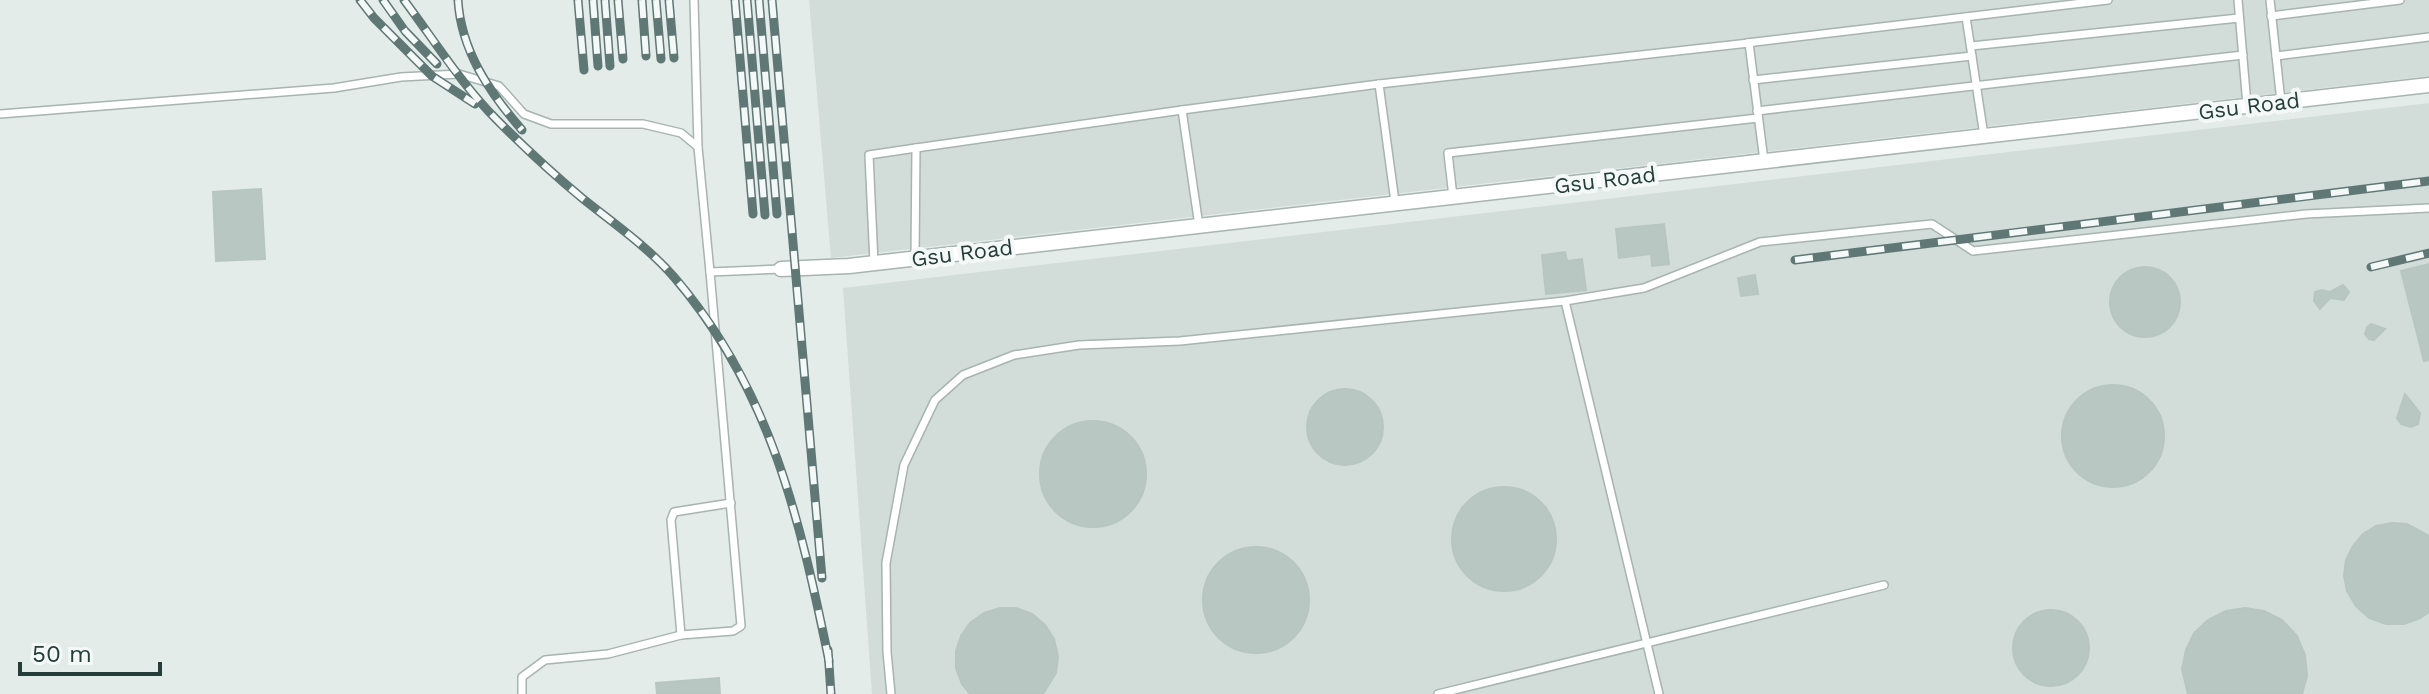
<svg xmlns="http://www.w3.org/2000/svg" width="2429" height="694" font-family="'Work Sans',sans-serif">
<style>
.built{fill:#d2dcd9}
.building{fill:#b9c7c3;stroke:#b7c6c1;stroke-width:2}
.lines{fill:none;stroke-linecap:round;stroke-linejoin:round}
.lane-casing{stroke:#a7b4b1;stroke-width:10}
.street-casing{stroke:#a7b4b1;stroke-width:17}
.lane{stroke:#fff;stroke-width:7}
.street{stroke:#fff;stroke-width:14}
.rail-casing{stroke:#5f7875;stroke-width:9}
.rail{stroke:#f4f9f7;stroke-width:6;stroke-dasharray:18;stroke-linecap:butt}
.labels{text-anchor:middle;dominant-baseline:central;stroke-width:8;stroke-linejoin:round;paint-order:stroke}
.street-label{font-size:22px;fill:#243d39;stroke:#f4f9f7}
</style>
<rect width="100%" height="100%" fill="#e4ecea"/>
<g class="built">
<path d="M809,0h1620v76l-1598,182z"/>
<path d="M2429,103v591h-1557l-29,-406z"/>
</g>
<g class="building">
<path d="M261,189l4,70 -49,2 -3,-69z"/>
<path d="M1664,224l5,40 -17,2 -1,-12 -32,4 -3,-29z"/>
<path d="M1565,252l2,9 15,-2 4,31 -40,4 -4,-39z"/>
<path d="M2429,264v96l-5,1 -23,-90z"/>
<circle cx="2145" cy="302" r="35"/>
<path d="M1755,275l3,19 -17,2 -3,-18z"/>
<path d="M2343,285l6,7 -5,8 -14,-2 -10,11 -6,-8 1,-9 7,-2 8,2z"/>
<path d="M2371,324l14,5 -11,11 -5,-1 -4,-5 2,-7z"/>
<circle cx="2113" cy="436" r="51"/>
<circle cx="1345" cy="427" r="38"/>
<path d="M2405,394l15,19 -2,11 -7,3 -10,-3 -4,-6z"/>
<circle cx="1093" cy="474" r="53"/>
<circle cx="1504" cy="539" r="52"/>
<path d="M2392,523l15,1 22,12v76l-9,6 -16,6h-18l-17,-6 -13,-12 -9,-15 -3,-15 2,-16 7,-14 10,-12 13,-8z"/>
<circle cx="1256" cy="600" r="53"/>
<path d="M1000,608h16l16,6 13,11 9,14 4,17 -2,17 -13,21h-73l-8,-10 -6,-16v-17l5,-15 9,-13 14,-10z"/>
<path d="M2245,608l19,3 18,9 15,16 8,19 2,21 -5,18h-114l-6,-25 4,-19 8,-17 14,-13 18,-9z"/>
<circle cx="2051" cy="648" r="38"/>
<path d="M719,678l1,16h-63l-1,-11z"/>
</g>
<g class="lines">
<g class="lane-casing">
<g id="lane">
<path d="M694,0l4,147"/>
<path d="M2238,0l9,105"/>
<path d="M2270,0l11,102"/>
<path d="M2271,16l129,-16"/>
<path d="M1966,17l18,119"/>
<path d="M1747,43l361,-43"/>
<path d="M1971,46l268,-28"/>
<path d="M2276,56l153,-19"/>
<path d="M1753,80l219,-24"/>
<path d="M1379,84l370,-41 15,118"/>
<path d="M1182,110l197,-26 16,118"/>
<path d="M1757,111l486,-56"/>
<path d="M0,114l334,-26 67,-11 58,-3 40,12 25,28 27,10h92l38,9 17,14 12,125 71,-3"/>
<path d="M1453,197l-5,-44 310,-35"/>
<path d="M915,259l1,-111 266,-38 17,116"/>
<path d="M874,263l-5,-108 47,-7"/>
<path d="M1565,301l94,393"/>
<path d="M681,635l-10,-115 3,-8 57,-9"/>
<path d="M522,694v-17l23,-17 63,-6 73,-19 52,-4 8,-5 -31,-354"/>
<path d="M891,694l-4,-42 -1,-89 18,-98 31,-65 28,-25 51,-20 65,-10 101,-4 385,-40 79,-13 116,-46 172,-18 41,27 333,-37 123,-6"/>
<path d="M1438,694l446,-109"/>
</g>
</g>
<g class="street-casing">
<path id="street" d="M781,269l68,-3 1580,-181"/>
</g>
<use href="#lane" class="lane"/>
<use href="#street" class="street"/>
<g class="rail-casing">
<g id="rail">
<path d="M360,0l14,18 58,58 43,28"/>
<path d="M383,0l22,31 32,33"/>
<path d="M404,0c30,40 58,85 93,120 27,27 56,54 85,78 31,25 66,49 92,79 97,113 126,243 155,384"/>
<path d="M458,0c3,51 32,93 64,130"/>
<path d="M578,0l6,70"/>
<path d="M593,0l5,66"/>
<path d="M605,0l5,66"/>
<path d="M618,0l5,59"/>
<path d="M642,0l4,56"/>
<path d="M656,0l5,59"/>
<path d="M669,0l5,58"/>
<path d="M735,0l18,214"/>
<path d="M747,0l18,215"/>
<path d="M759,0l18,214"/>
<path d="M772,0l50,578"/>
<path d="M1795,260l634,-79"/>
<path d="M2371,267l58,-14"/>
<path d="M828,650l3,44"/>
</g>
</g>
<use href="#rail" class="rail"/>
</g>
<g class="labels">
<g class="street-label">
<text transform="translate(2249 106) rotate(-7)">Gsu Road</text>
<text transform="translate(1605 180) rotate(-7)">Gsu Road</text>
<text transform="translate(962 253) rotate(-7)">Gsu Road</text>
</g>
</g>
<path d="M20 662v12h140v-12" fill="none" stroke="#243d39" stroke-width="4"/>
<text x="32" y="662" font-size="24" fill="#243d39" stroke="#f4f9f7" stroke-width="6" paint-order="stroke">50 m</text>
</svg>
